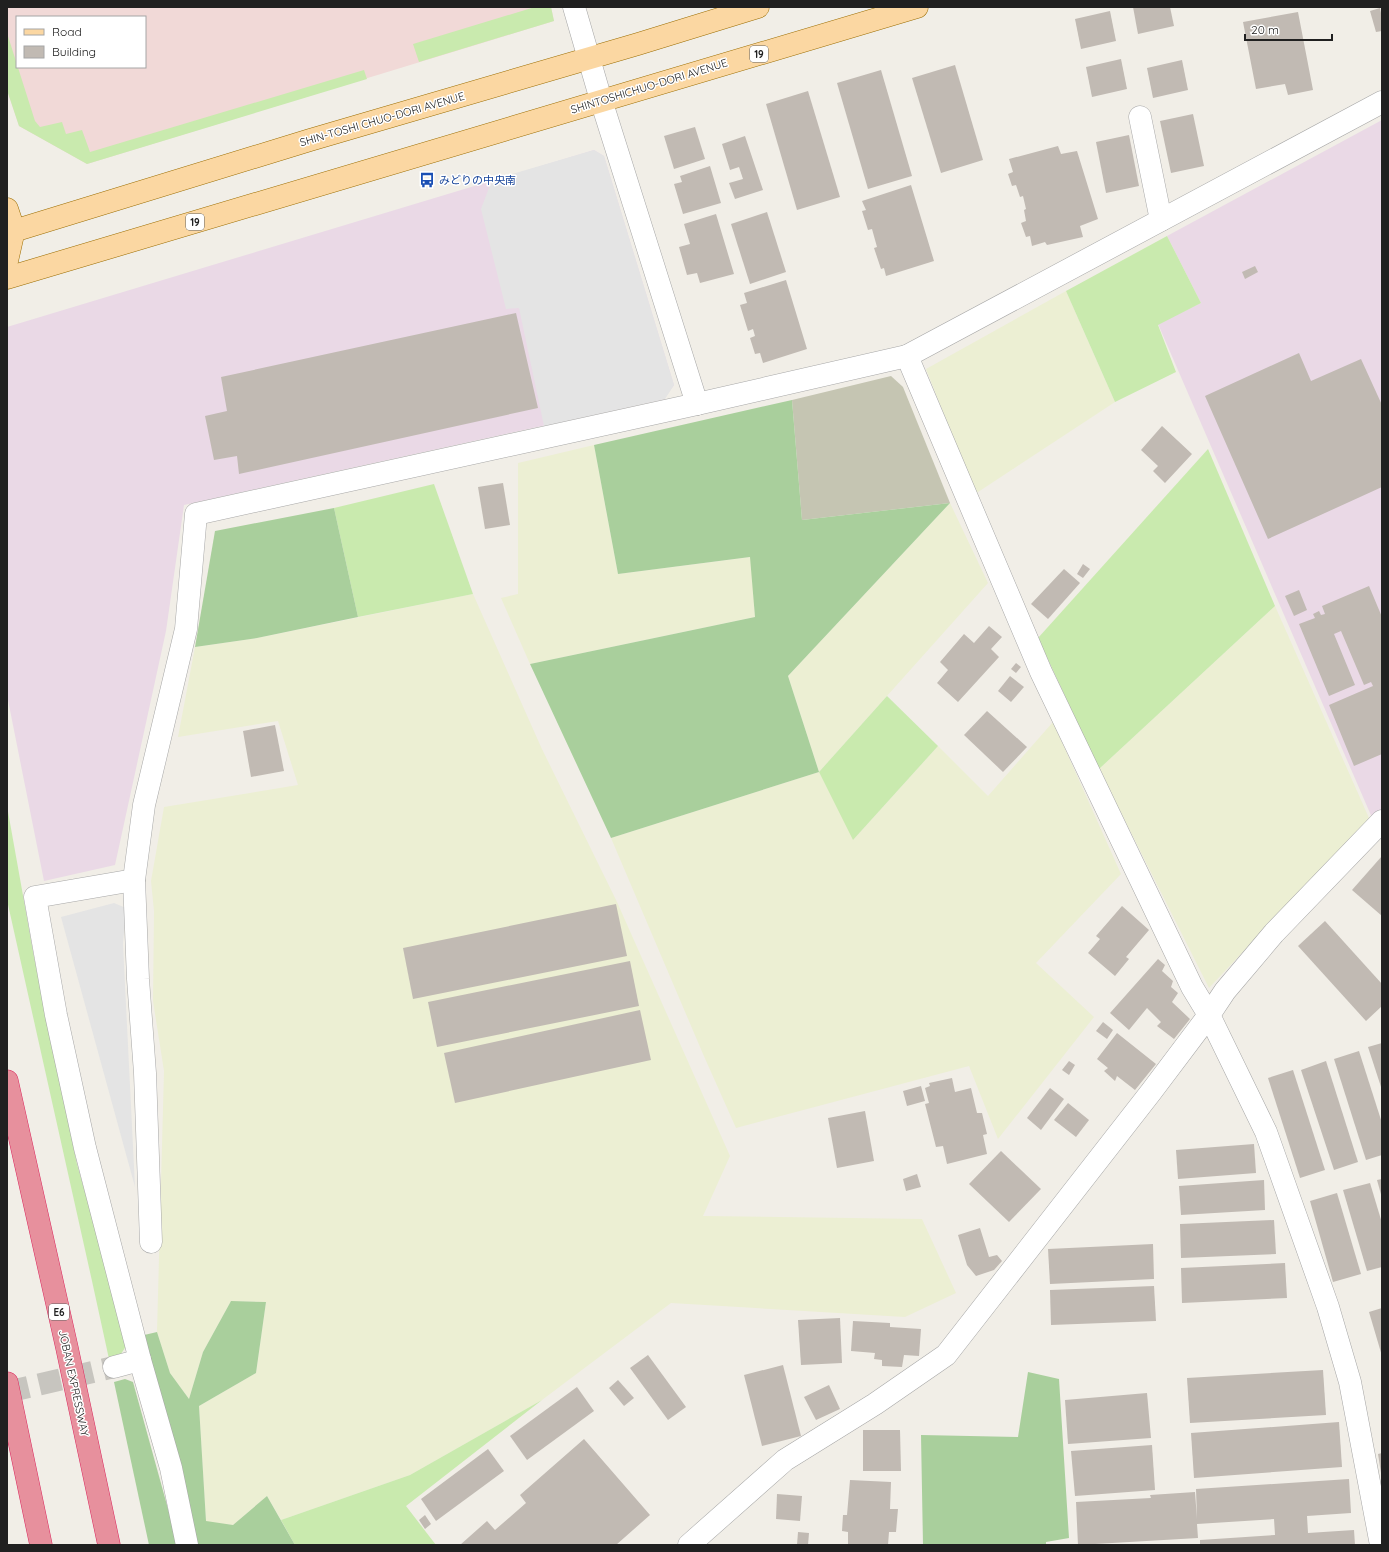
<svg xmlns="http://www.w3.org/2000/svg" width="1389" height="1552" font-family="Quicksand,'Noto Sans JP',sans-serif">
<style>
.commercial{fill:#f1d9d7;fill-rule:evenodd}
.industrial{fill:#ead9e6}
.construction{fill:#c5c5b2}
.farmland{fill:#ecefd3}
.grass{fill:#c9eaae}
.forest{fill:#a9cf9c}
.parking{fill:#e4e4e4}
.building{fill:#c1bab3}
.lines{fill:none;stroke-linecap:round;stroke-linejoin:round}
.minor-tunnel{stroke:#c7c5bf;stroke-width:22;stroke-dasharray:22 11;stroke-linecap:butt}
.minor-casing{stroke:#a7a7a7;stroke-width:23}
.major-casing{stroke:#9b6d02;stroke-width:23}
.highway-casing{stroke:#da295f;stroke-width:23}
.minor{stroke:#fff;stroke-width:22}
.major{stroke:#fbd7a2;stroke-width:22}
.highway{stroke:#e7909d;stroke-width:22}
.labels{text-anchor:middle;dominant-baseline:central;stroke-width:3;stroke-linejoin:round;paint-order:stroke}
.shield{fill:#fff;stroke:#636363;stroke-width:1}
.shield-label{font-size:10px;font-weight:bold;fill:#202020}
.street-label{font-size:11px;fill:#202020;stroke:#fff}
.transit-label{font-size:11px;fill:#164399;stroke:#fff;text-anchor:start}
</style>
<rect width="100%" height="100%" fill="#f1eee7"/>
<path class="commercial" d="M7,7h544l3,14 -467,143 -68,-38 -12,-36zM17,17h128v50h-128z"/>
<g class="industrial">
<path d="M1382,120v689l-9,11 -215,-496 43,-21 -34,-67z"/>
<path d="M594,150l10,6 70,229 -10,14 -480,106 -18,126 -51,234 -71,16 -37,-186v-368z"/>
</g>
<path class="construction" d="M891,376l12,11 47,116 -148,17 -10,-120z"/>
<g class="farmland">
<path d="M1066,291l49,111 -140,92 -49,-125z"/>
<path d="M594,445l24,129 133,-17 4,60 -225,47 -29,-66 17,-4v-131z"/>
<path d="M950,503l38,80 -169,189 35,67 84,-93 50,50 65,-74 68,152 -85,89 58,54 -96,122 -29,-73 -233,62 -33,-74 -92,-216 208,-66 -31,-96z"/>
<path d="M473,594l68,153 76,155 113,254 -27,60 219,3 34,74 -51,24 -234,-14 -129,97 -132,75 -129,45 -14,-24 -34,29 -27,-3 -7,-116 57,-33 10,-71 -35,-1 -28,51 -14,47 -19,-26 -13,-41 7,-261 -11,-70 1,-90 -3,-30 13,-74 134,-22 -20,-64 -100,16 17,-90 62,-9z"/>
<path d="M1275,606l94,212 -160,170 -110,-219z"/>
</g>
<g class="grass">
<path d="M535,7h16l3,14 -135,41 -6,-18z"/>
<path d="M7,33l28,88 5,6 22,-5 4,12 16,-4 8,22 274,-82 3,9 -280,85 -68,-38 -12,-36z"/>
<path d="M1167,236l34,67 -43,22 18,47 -61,30 -49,-111z"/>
<path d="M1208,449l67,157 -176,163 -61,-131z"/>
<path d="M434,484l39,110 -115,23 -24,-109z"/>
<path d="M887,696l51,50 -85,94 -34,-68z"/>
<path d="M7,806l27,151 43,207 51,179 -7,11 -12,5 -17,-78 -85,-381z"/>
<path d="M542,1400l-136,106 30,39h-141l-14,-25 129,-45z"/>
</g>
<g class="forest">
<path d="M792,400l10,120 148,-17 -162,173 31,96 -208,66 -81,-174 225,-47 -5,-60 -132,17 -24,-129z"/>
<path d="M334,508l24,109 -101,21 -62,9 20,-116z"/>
<path d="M231,1301l35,1 -10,71 -57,33 7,115 27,4 34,-29 28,49h-101l-54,-209 17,-4 13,41 19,26 14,-47z"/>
<path d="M1028,1372l31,7 10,159 -23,4v3h-123l-2,-110 97,2z"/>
<path d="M125,1379l8,3 45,163h-29l-35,-163z"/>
</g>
<g class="parking">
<path d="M594,150l10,6 70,229 -9,14 -121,27 -25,-118 -13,1 -25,-100 11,-29z"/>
<path d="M114,903l12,5 -3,36 12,243 -74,-270z"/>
</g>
<g class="building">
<path d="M1133,7h37l4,19 -36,8z"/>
<path d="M1380,8l2,10v13l-6,1 -6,-21z"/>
<path d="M1110,11l6,30 -35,8 -6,-30z"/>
<path d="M1298,12l15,78 -25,5 -3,-11 -29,5 -13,-67z"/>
<path d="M1121,59l6,30 -35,8 -6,-30z"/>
<path d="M1182,60l6,30 -35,8 -6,-30z"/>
<path d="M955,65l28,95 -42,13 -29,-95z"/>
<path d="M881,70l31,106 -44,13 -31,-106z"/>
<path d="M808,91l32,106 -43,13 -31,-106z"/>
<path d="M1193,114l11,52 -33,7 -11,-52z"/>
<path d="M695,127l10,32 -31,10 -10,-33z"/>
<path d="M1129,135l10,51 -33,7 -10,-51z"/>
<path d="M745,136l18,54 -28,9 -6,-16 14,-4 -4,-12 -9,3 -8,-26z"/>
<path d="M1058,146l3,8 16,-3 21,68 -18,7 3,11 -36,8 -2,-3 -13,4 -2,-10 -4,1 -5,-14 5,-2 -2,-11 2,-1 -3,-13 -3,1 -4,-12 -4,1 -4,-12 5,-2 -4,-13z"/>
<path d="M710,166l11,37 -38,11 -9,-30 8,-2 -2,-6z"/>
<path d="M911,185l23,76 -48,15 -2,-8 -3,1 -7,-21 3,-1 -5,-18 -4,1 -6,-19 4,-1 -4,-9z"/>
<path d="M767,212l19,60 -36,12 -19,-60z"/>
<path d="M716,214l18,60 -34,9 -3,-10 -10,2 -8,-28 11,-3 -6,-20z"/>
<path d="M1255,266l3,6 -13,7 -3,-7z"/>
<path d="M786,280l21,69 -44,14 -3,-10 -5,1 -5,-16 5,-2 -2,-7 -5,2 -8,-26 7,-2 -3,-10z"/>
<path d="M516,313l22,95 -299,66 -2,-18 -23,4 -9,-44 22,-5 -6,-34z"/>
<path d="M1299,353l12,28 50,-22 21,46v82l-114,52 -63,-143z"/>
<path d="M1162,426l30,28 -27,29 -12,-12 5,-5 -17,-16z"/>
<path d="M503,483l7,42 -25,4 -7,-42z"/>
<path d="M1083,564l7,5 -7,9 -6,-4z"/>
<path d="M1064,569l16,14 -32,36 -17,-15z"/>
<path d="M1369,586l13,31v137l-28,12 -25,-61 44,-19 -2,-4 -7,3 -23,-54 -7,3 21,51 -26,11 -30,-72 16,-6 -2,-4 6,-3 2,4 4,-1 -3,-8z"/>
<path d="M1299,590l8,20 -13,6 -9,-20z"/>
<path d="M989,626l13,11 -11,12 8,8 -41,45 -21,-19 11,-13 -8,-8 24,-28 10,9z"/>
<path d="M1016,663l5,4 -5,6 -5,-4z"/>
<path d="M1010,676l14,11 -13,15 -13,-11z"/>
<path d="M987,711l40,36 -24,25 -39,-37z"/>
<path d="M275,725l9,46 -33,6 -8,-46z"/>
<path d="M1382,856v60l-30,-26z"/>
<path d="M616,904l11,52 -214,43 -10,-51z"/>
<path d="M1122,906l27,24 -23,27 3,2 -14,17 -27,-23 12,-14 -4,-3z"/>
<path d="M1325,921l57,63v22l-16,15 -68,-75z"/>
<path d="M1158,959l7,6 -3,6 11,10 -2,6 7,6 -6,9 18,17 -16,20 -17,-13 4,-4 -14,-14 -18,22 -19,-17z"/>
<path d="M630,961l9,45 -202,41 -9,-45z"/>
<path d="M640,1010l11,50 -196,43 -11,-50z"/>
<path d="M1103,1022l10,8 -6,9 -11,-8z"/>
<path d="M1117,1033l39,31 -21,26 -18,-14 -2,5 -11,-10 4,-3 -11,-9z"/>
<path d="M1382,1043v47l-14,-43z"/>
<path d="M1359,1051l23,72v32l-16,5 -32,-101z"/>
<path d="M1069,1061l6,4 -6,10 -7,-5z"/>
<path d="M1326,1061l32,101 -24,8 -33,-100z"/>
<path d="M1293,1070l32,100 -25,8 -32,-100z"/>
<path d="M952,1078l3,14 16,-4 6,25h5l5,21 -4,1 4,19 -40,10 -4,-18 -7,1 -11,-43 4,-1 -4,-15 5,-2 -1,-3z"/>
<path d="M921,1086l4,15 -18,5 -4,-15z"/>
<path d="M1050,1088l14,11 -23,31 -14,-12z"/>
<path d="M1068,1103l21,17 -13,17 -22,-17z"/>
<path d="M865,1111l9,50 -37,7 -9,-50z"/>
<path d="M1254,1144l2,29 -78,6 -2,-29z"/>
<path d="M1001,1151l40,38 -32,33 -40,-38z"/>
<path d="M917,1174l4,13 -15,4 -3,-12z"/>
<path d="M1382,1179v19l-5,-18z"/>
<path d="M1264,1180l1,30 -84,5 -2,-29z"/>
<path d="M1370,1183l12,40v44l-15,4 -24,-81z"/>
<path d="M1337,1193l24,81 -28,8 -23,-81z"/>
<path d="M1274,1220l2,34 -95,4 -1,-34z"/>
<path d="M980,1228l9,29 8,-2 5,6 -8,9 -18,6 -9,-11 -9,-30z"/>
<path d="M1153,1244l1,35 -104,5 -2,-35z"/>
<path d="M1285,1263l2,35 -105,5 -1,-35z"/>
<path d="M1154,1286l2,35 -105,4 -1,-35z"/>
<path d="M1382,1308v48l-13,-44z"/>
<path d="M840,1318l2,45 -41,2 -3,-45z"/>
<path d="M853,1321l37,2v4l31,2 -2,27 -15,-1 -2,12 -20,-1v-6l-8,-1 1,-6 -24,-2z"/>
<path d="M648,1355l38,52 -18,13 -38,-52z"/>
<path d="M783,1365l18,71 -39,10 -18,-71z"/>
<path d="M1323,1370l3,45 -136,8 -3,-45z"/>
<path d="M618,1380l16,18 -10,8 -15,-18z"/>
<path d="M829,1385l11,24 -24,11 -12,-23z"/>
<path d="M577,1387l17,24 -67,49 -17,-24z"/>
<path d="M1147,1393l4,45 -83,6 -3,-44z"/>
<path d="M1339,1422l3,45 -148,11 -3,-45z"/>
<path d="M863,1430h37l1,41h-38z"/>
<path d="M584,1439l66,76 -34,30h-156l27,-24 8,9 31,-27 -6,-8z"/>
<path d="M1152,1445l3,45 -80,6 -4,-45z"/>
<path d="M488,1449l16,22 -68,50 -15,-22z"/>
<path d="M1382,1453v19l-1,1 -3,-19z"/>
<path d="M1349,1479l2,34 -44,3 1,17 46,-3 1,15h-155v-5l75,-5 -1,-16 -77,5 1,14 -120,7 -2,-43 75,-4 -1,-3 45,-3 2,27 -1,-30z"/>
<path d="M850,1480l41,2 -1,27h8l-2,23h-7l-1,13h-40v-13l-6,-1 1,-16h4z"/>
<path d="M777,1494l25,2 -2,25 -24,-2z"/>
<path d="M425,1515l6,9 -6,5 -6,-9z"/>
<path d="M798,1532l11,1 -1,12h-11z"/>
</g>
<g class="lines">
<path class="minor-tunnel" d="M7,1392l107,-25"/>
<g class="minor-casing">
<g id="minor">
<path d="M574,7l27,93 96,304"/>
<path d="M1140,117l21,103"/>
<path d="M134,880l4,99 7,94 6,169"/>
<path d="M114,1367l26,-7"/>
<path d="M187,1545l-16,-77 -31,-108 -55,-212 -29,-133 -21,-118 99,-17 10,-75 42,-176 10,-115 501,-110 210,-48"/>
<path d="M689,1545l96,-85 90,-56 71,-49 205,-263 58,-77 16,-24 49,-58 108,-112"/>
<path d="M1381,1545l-31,-163 -22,-75 -62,-175 -57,-117 -17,-28 -151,-315 -134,-316 475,-254"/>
</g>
</g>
<g class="major-casing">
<g id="major">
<path d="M7,209l7,21 -7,31"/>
<path d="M7,233l303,-93 328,-96 120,-37"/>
<path d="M7,278l910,-271"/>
</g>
</g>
<g class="highway-casing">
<g id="highway">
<path d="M7,1081l60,267 42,197"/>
<path d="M7,1383l34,162"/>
</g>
</g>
<use href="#minor" class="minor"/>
<use href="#major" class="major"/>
<use href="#highway" class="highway"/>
</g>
<defs>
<g id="bus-bare" transform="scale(1.2)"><path d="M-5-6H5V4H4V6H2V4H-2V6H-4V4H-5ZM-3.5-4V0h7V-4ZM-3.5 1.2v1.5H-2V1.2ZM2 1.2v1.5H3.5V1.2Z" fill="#1a4fb4" stroke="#fff" stroke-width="2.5" paint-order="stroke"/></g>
</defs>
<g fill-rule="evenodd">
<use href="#bus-bare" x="427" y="180"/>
</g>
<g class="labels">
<g class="shield">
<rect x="750" y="46" width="18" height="16" rx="3"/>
<rect x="186" y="214" width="18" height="16" rx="3"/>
<rect x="49" y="1304" width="20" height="16" rx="3"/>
</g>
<g class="shield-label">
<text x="759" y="54">19</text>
<text x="195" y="222">19</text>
<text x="59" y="1312">E6</text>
</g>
<g class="street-label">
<text transform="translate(649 86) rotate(-17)">SHINTOSHICHUO-DORI AVENUE</text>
<text transform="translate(382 119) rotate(-16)">SHIN-TOSHI CHUO-DORI AVENUE</text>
<text transform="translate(74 1383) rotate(78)">JOBAN EXPRESSWAY</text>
</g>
<g class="transit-label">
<text x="439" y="180">みどりの中央南</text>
</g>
</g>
<rect width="1389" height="1552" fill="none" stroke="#202020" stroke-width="16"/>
<rect x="16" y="16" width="130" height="52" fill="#ffffff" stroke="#a6a6a6"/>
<rect x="24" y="29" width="20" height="6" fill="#fbd7a2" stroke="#a6a6a6"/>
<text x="52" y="36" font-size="12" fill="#202020">Road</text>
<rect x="24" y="46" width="20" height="12" fill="#c1bab3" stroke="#a6a6a6"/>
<text x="52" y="56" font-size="12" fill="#202020">Building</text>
<path d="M1245 34v6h87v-6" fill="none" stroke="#202020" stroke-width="2"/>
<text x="1251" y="34" font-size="12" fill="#202020" stroke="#ffffff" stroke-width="3" paint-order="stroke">20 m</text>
</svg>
